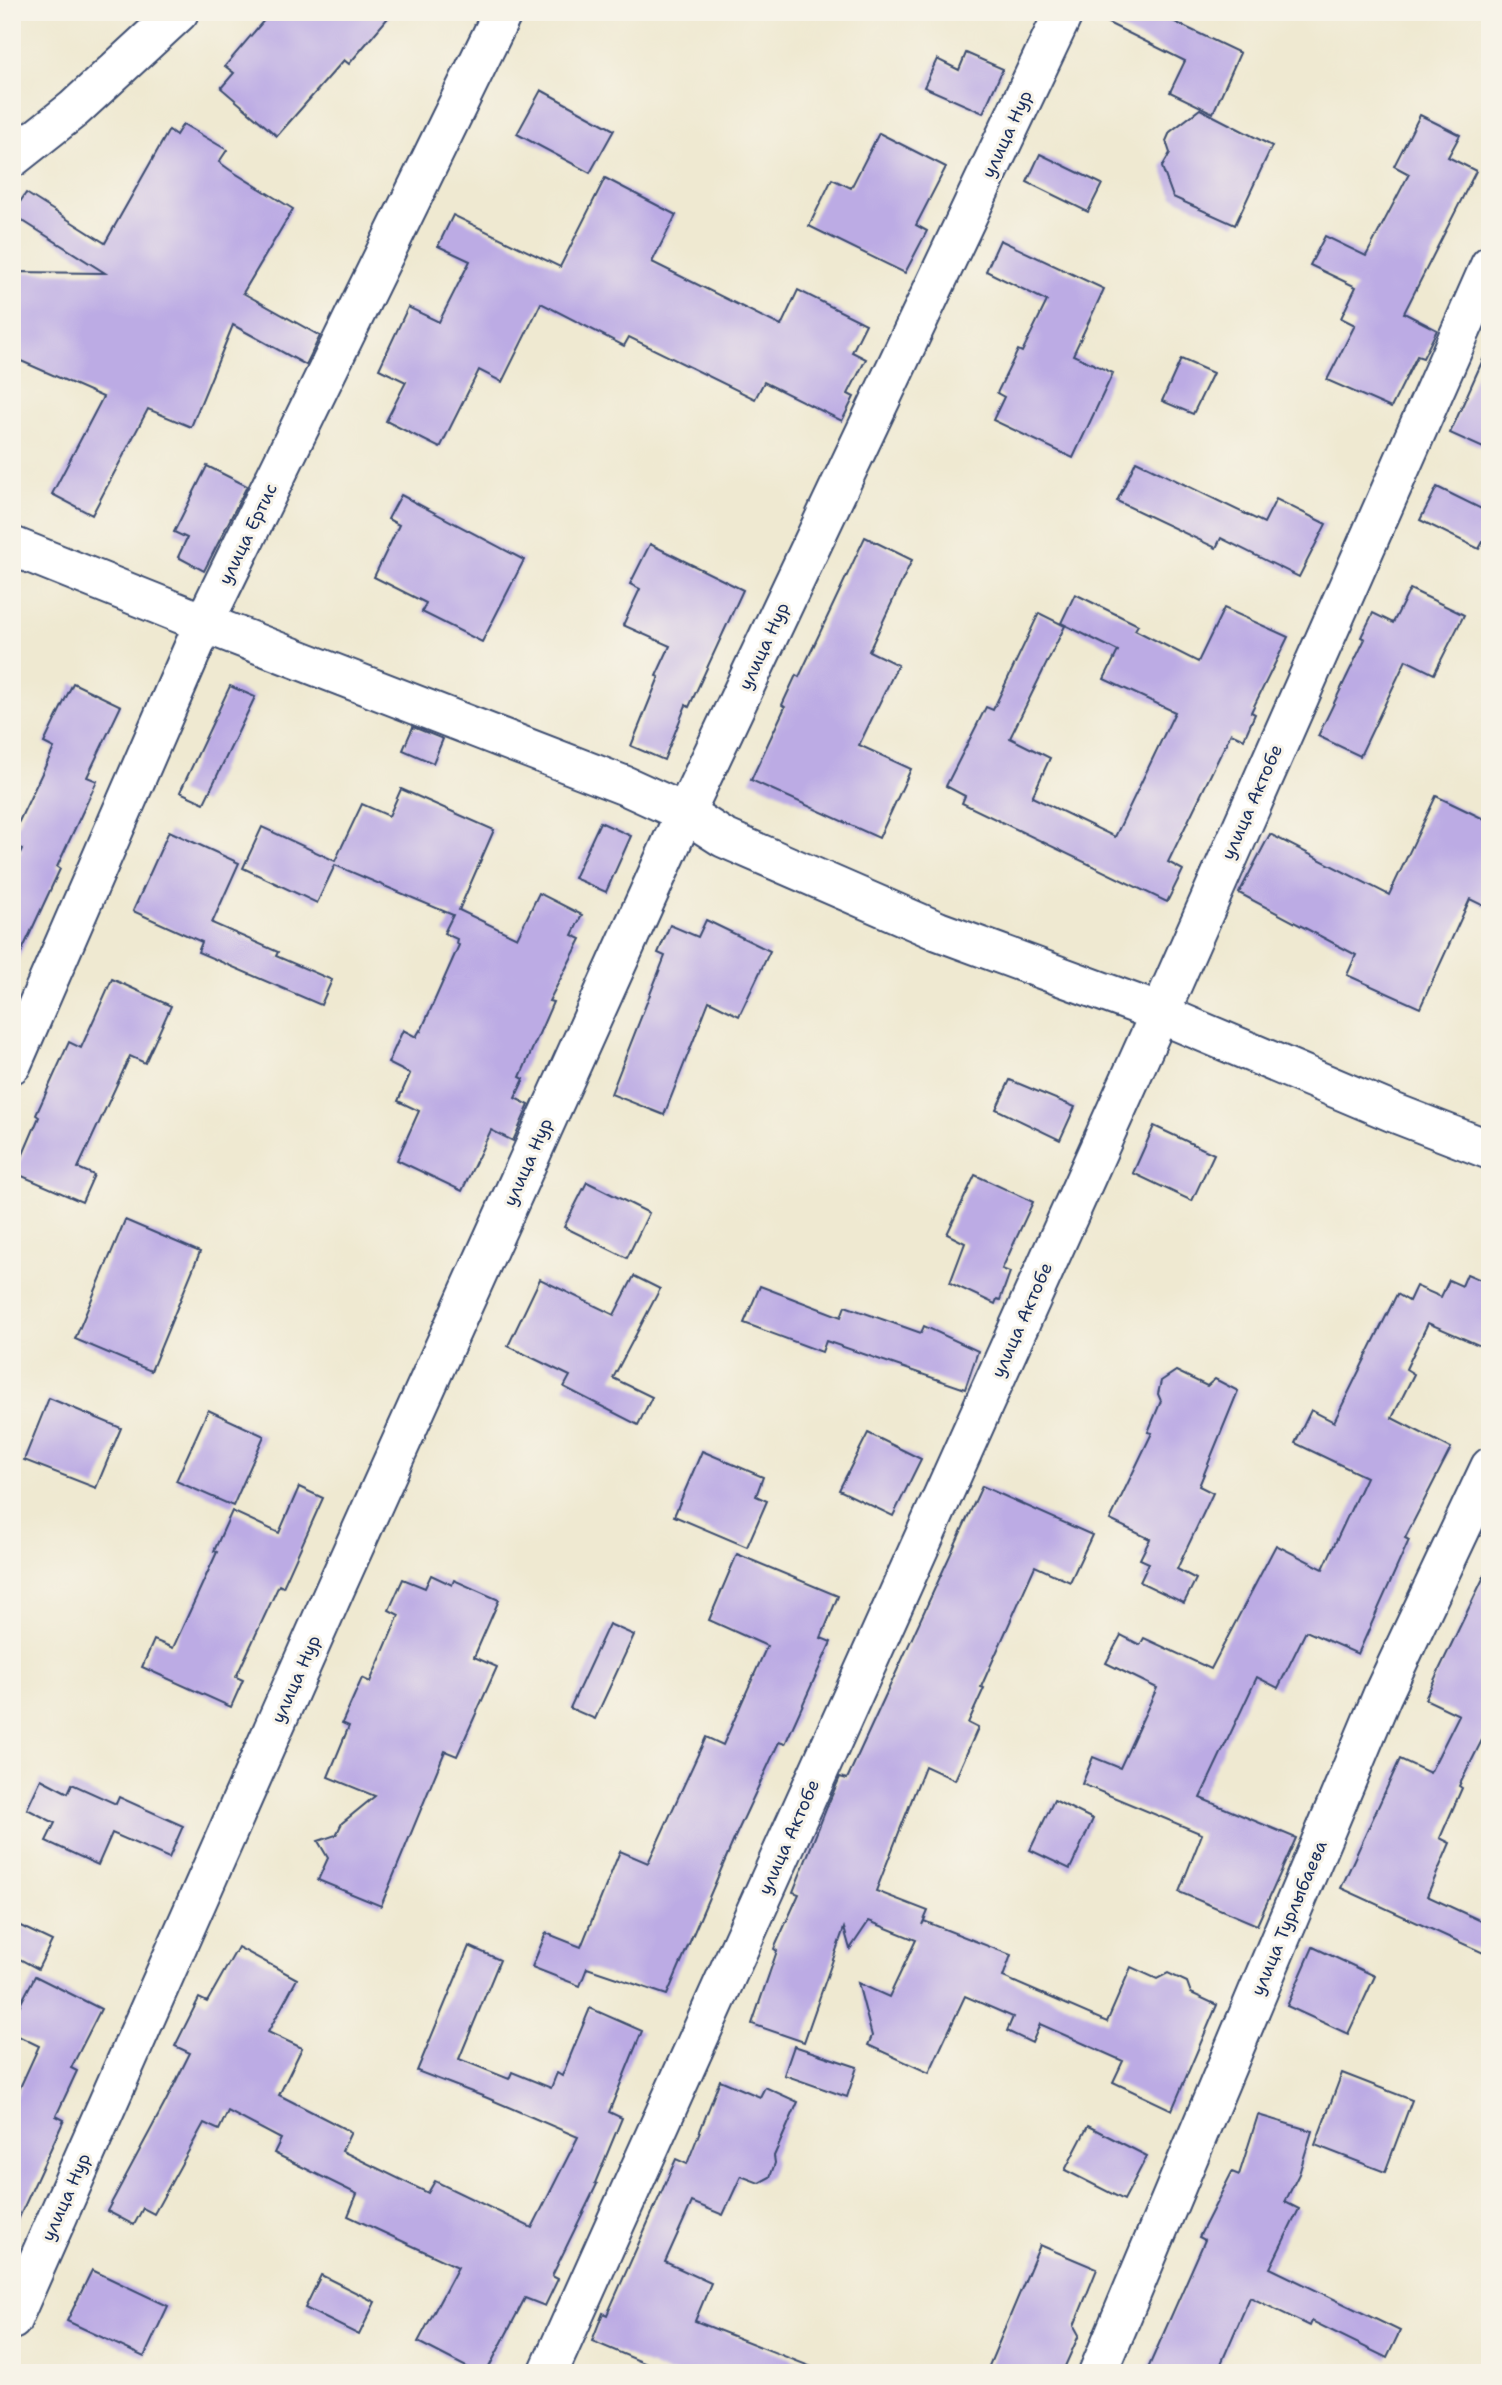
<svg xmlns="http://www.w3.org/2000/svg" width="1502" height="2385" font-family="'Shantell Sans',sans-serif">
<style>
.building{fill:#bcabe4}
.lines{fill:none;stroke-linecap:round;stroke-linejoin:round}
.minor-casing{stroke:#3b4b6f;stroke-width:42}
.minor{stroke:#fff;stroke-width:38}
.labels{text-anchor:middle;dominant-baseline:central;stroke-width:6;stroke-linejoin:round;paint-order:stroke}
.street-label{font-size:18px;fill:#1b2f5e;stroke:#f7f3e8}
</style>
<rect width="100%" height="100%" fill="#f7f3e8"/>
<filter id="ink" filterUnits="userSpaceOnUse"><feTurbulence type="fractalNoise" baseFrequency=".0143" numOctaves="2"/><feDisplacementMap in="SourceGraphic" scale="14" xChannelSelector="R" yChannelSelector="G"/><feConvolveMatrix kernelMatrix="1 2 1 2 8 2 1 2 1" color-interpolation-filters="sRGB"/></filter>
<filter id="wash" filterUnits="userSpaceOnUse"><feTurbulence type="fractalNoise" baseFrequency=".00686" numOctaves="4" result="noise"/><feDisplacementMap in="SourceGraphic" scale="28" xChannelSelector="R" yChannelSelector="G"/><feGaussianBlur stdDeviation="1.57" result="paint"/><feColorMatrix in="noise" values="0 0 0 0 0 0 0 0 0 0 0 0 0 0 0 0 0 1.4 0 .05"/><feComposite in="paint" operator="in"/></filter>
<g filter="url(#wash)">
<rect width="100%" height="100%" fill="#efe9d1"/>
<g id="blocks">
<g class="building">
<path d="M271,12h122l-44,52 -5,-4 -67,76 -56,-48 13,-15 -9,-7z"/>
<path d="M1086,12h68l86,41 -27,60 -43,-21 15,-31z"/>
<path d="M966,53l37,16 -20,44 -59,-26 13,-28 22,11z"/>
<path d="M541,90l73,40 -24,43 -73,-39z"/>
<path d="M1200,109l72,37 -37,79 -62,-28 -11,-30 8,-14 -4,-12 4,-9z"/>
<path d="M1420,115l40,20 -12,22 28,14 -72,142 33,17 -14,28 -6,-2 -26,52 -64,-28 28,-55 -14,-7 15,-31 -46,-22 15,-29 41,20 43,-82 -15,-8z"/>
<path d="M183,124l44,26 -8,12 11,8 63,39 -50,84 77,43 -14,29 -73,-40 -42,102 -43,-18 -56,106 -40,-21 51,-97 -91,-40v-85l93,1 -93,-59 14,-21 79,50 64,-113 7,5z"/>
<path d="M879,133l67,34 -30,58 11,6 -22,42 -96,-47 23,-47 19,9z"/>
<path d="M1040,154l62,30 -14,28 -61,-30z"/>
<path d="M605,178l71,37 -24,47 129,64 17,-36 68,34 -14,28 14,7 -18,35 6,3 -12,24 -78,-39 -9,17 -126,-62 -5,9 -83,-43 -39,79 -23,-12 -39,78 -54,-27 20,-39 -27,-13 29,-62 31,15 31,-61 -32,-15 15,-31 107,52z"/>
<path d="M1000,240l104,49 -31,66 40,18 -40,85 -80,-38 11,-23 -7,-4 21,-43 4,2 25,-51 -61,-30z"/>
<path d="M1490,344v107l-40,-18z"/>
<path d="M1181,359l32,14 -20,41 -31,-13z"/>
<path d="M1136,461l128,62 12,-24 50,25 -27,53 -78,-39 -5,10 -99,-47z"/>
<path d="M207,466l40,20 -43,85 -26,-14 9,-19 -13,-6z"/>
<path d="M1437,487l53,26v16l-11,20 -59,-29z"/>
<path d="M401,495l123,65 -42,82 -60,-30 4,-9 -52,-26 25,-52 -11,-6z"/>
<path d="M865,537l47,23 -43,91 29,14 -39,80 52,24 -32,69 -128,-58 34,-73 -3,-2 14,-30 3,2z"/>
<path d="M650,544l93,46 -54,117 -3,-2 -22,55 -33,-14 28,-69 -3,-1 14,-30 -47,-21 17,-36 -10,-5z"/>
<path d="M1410,589l54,26 -30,59 -28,-14 -46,96 -42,-20 47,-97 -4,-2 12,-24 20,10z"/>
<path d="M1075,594l63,31 -3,5 63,32 26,-54 64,29 -37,75 4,2 -11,25 -13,-6 -63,129 15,8 -16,32 -205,-99 3,-7 -19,-10 40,-79 7,3 46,-97 26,13 -55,112 40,20 -18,39 83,40 60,-125 -71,-33 14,-28 -57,-28z"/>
<path d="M73,683l48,23 -34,71 10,4 -40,86 3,2 -48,103v-103l10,-20 -10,-5v-8l42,-88 -10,-5z"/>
<path d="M230,686l25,11 -51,106 -24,-11z"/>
<path d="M413,727l30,12 -10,24 -30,-13z"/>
<path d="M401,789l93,41 -35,80 58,28 22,-45 43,22 -10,20 9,4 -32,62 4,1 -33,75 4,2 -9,19 14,7 -16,36 -22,-11 -29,61 -65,-31 22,-49 -21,-10 12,-27 -22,-11 15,-33 13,7 4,-7 1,1 38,-86 -3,-2 1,-4 -13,-6 9,-18 -118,-50 -18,38 -74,-35 19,-41 73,34 27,-57 27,12z"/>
<path d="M1436,796l54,26v87l-20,-10 -50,109 -73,-33 9,-20 -117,-62 31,-59 119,61z"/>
<path d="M600,822l31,14 -25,56 -32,-14z"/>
<path d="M169,831l70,32 -27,60 66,29 -2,4 56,24 -11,25 -123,-53 4,-10 -69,-31z"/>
<path d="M706,920l64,31 -31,65 -30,-15 -45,114 -53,-21 54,-138 -7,-3 12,-28 28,12z"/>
<path d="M112,979l59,27 -26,57 -15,-7 -52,112 16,7 -12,27 -67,-29 24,-56 -3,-2 33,-73 12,6z"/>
<path d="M1010,1080l65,27 -15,33 -64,-31z"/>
<path d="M1154,1126l60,28 -22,47 -59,-28z"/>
<path d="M975,1175l58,27 -31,67 8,3 -10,28 -3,-1 -2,5 -45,-21 15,-40 -18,-9z"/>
<path d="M587,1182l62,31 -22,45 -63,-31z"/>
<path d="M125,1220l75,32 -49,119 -76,-32z"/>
<path d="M1467,1274l23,10v66l-62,-27 -22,46 8,5 -22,44 59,30 -46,90 4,2 -51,114 -52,-23 -28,57 -21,-11 -57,121 96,40 -39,87 -78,-33 23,-58 -120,-50 11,-27 27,11 37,-80 -51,-25 15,-28 19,10 4,-7 67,31 65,-124 47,24 43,-92 -71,-34 16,-33 23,12 63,-128 12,7 7,-15 25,11 8,-17 13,6z"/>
<path d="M634,1276l26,13 -47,89 39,19 -14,28 -74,-38 6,-11 -62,-30 32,-67 74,36z"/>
<path d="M760,1286l81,31 4,-11 76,27 3,-7 54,25 -13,38 -139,-48 -4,11 -78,-29z"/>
<path d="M1176,1371l31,15 8,-7 23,12 -39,95 14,7 -36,76 19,10 -12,24 -44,-21 9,-19 -9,-4 10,-20 -40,-19 42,-87 -4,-1 13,-31 -3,-7 3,-13z"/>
<path d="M49,1398l72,30 -25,60 -72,-28z"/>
<path d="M208,1410l56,26 -31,70 -57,-25z"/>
<path d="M868,1433l53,26 -28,57 -54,-26z"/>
<path d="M702,1451l61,26 -7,19 11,5 -20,46 -73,-31z"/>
<path d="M982,1486l110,49 -22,47 -35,-16 -54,121 3,1 -16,35 10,5 -23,52 -30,-14 -49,125 52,20 -6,14 2,-4 87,34 -8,22 104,45 24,-55 26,12 11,-6 19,9 4,11 26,12 -45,105 -59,-28 10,-21 -83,-37 -8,19 -25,-12 6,-14 -48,-21 -36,77 -61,-28 4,-9 -14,-53 31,14 27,-57 -47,-19 -19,28 -6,-21 -40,114 -52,-18 25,-73 -3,-2 25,-55 -6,-2 36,-90 11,-25 7,2z"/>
<path d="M299,1487l24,11 -40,89 -4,-2 -43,92 7,3 -12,27 -89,-40 12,-27 19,8 44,-96 -3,-1 18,-40 47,22z"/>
<path d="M737,1554l101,42 -17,42 10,4 -46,102 -6,-2 -44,95 -68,158 -80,-27 -7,18 -48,-19 14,-34 35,14 39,-96 28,12 58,-126 17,8 44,-99 -58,-26z"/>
<path d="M1490,1564v165l-2,-1 -29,58 3,2 -22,50 10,5 -23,53 63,29v31l-149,-68 59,-129 30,14 29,-58 -34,-16z"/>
<path d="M431,1575l21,10 2,-5 45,20 -25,57 23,10 -40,89 -12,-5 -64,155 -63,-26 10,-22 -10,-17 18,-6 6,-12 33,-27 -47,-19 21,-51 -7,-3 20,-45 8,4 29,-67 -10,-5 14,-31 22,9z"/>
<path d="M609,1624l25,11 -39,84 -25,-11z"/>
<path d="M41,1779l27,14 4,-9 44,20 3,-7 64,29 -14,32 -57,-25 -14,32 -52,-24 9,-18 -28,-14z"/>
<path d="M1054,1800l39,19 -23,50 -40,-19z"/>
<path d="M12,1922l40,19 -14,28 -26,-14z"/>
<path d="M469,1946l31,14 -41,99 50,20 3,-7 39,16 6,-15 5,3 28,-68 52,23 -33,81 13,6 -27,65 2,1 -45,92 6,3 -13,27 -20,-8 -39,75h-8l-60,-31 40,-75 -110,-51 9,-22 -83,-41 7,-14 -53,-28 -9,19 -15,-7 -50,91 -11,-6 -9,17 -27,-14 58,-108 25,-50 -15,-7 24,-48 8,4 31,-55 59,32 -29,53 34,16 -23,47 72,37 -9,19 86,42 7,-12 97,47 46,-91 -93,-40 -68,-26z"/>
<path d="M1313,1947l62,29 -27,58 -61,-28z"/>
<path d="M35,1976l66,33 -30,59 6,3 -21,45 8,4 -52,113v-128l27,-59 -27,-13v-13z"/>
<path d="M794,2046l63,21 -10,30 -63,-22z"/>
<path d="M1342,2073l70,27 -27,72 -70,-27z"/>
<path d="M720,2080l40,17 5,-10 33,15 -24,54 1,7 -5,14 -11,6 -18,-7 -18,39 -31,-13 -27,60 46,21 -16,38 127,50 -1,2h-153l-76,-32 11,-28 4,2 69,-156 11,5z"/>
<path d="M1258,2115l54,16 -13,43 -14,28 14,7 -29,59 130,63 -13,27 -75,-37 -2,5 -60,-29 -33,76h-71l59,-133 -6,-3 33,-65 7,3z"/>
<path d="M1088,2126l59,30 -23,44 -59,-30z"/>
<path d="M1040,2245l57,24 -23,57 5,9 -17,38h-76z"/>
<path d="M92,2270l76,36 -24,51 -77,-36z"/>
<path d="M321,2275l54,27 -16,33 -54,-27z"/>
</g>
</g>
</g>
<g filter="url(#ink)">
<use href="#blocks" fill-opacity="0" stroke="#3b4b6f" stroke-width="2"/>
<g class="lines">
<g class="minor-casing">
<g id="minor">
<path d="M12,158l62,-49 105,-97"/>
<path d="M12,546l192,77 422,163 59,27 39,25 214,93 201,74 253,107 98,38"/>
<path d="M12,1064l192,-441 299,-611"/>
<path d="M12,2320l324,-733 349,-774 379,-801"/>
<path d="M548,2373l611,-1358 331,-750"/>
<path d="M1098,2373l284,-677 108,-229"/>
</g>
</g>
<use href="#minor" class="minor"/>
</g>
</g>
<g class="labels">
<g class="street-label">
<text transform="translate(1007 134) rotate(-65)">улица Нур</text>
<text transform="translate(248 534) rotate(-64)">улица Ертис</text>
<text transform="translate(764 646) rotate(-65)">улица Нур</text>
<text transform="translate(1252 802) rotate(-66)">улица Актобе</text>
<text transform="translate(528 1162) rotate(-66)">улица Нур</text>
<text transform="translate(1022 1320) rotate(-66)">улица Актобе</text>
<text transform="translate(296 1679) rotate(-66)">улица Нур</text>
<text transform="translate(789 1837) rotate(-66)">улица Актобе</text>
<text transform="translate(1289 1918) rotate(-67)">улица Турлыбаева</text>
<text transform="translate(66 2197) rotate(-66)">улица Нур</text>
</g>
</g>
<rect width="1502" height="2385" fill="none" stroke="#f7f3e8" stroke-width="42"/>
</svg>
